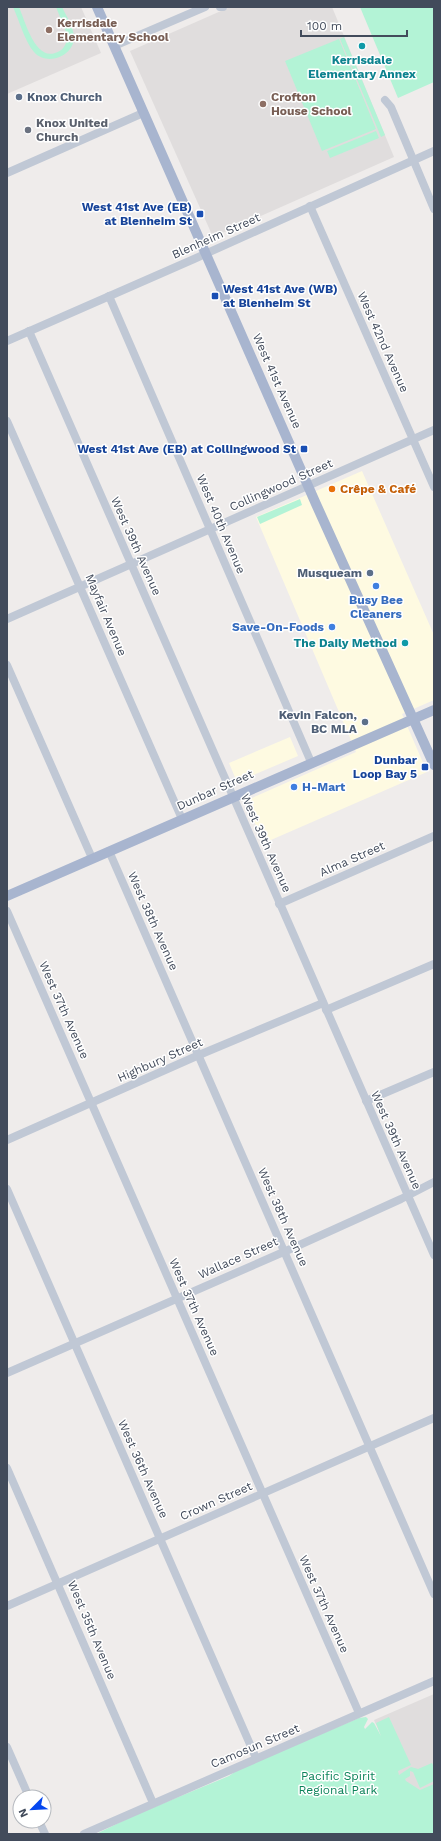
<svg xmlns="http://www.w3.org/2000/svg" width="441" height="1841" font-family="'Work Sans',sans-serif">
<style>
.commercial{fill:#fefae1}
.education{fill:#e0dddd}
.green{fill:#b3f3d6}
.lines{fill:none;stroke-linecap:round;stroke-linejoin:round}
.minor{stroke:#c0c8d5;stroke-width:8}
.major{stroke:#a8b5cf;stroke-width:10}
.education-dot{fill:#8d6e63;stroke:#fff;stroke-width:1.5}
.culture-dot{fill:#0f9aa8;stroke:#fff;stroke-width:1.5}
.service-dot{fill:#5c6f8a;stroke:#fff;stroke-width:1.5}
.worship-dot{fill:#6b7280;stroke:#fff;stroke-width:1.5}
.transit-dot{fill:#1a4fb4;stroke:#fff;stroke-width:1.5}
.food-dot{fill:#e8710a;stroke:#fff;stroke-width:1.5}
.shop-dot{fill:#3f7fe0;stroke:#fff;stroke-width:1.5}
.labels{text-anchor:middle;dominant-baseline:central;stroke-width:3;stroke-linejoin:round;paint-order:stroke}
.education-label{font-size:12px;font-weight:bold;fill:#785e54;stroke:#fff;text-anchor:start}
.culture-label{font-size:12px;font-weight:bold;fill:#0d838f;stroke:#fff}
.service-label{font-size:12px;font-weight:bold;fill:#4e5e75;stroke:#fff;text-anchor:end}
.worship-label{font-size:12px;font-weight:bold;fill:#5b616d;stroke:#fff;text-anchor:start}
.transit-label{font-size:12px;font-weight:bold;fill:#164399;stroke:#fff;text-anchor:end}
.street-label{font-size:12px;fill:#424b5b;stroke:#fff}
.food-label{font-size:12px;font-weight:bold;fill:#c56008;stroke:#fff;text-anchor:start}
.shop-label{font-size:12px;font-weight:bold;fill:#366cbe;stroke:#fff}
.park-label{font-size:12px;fill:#0c835a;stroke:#fff}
</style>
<rect width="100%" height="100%" fill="#efeceb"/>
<g class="commercial">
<path d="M362,471l72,164v65l-32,14 25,58 -163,71 -19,-42 111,-49 -100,-235z"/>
<path d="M290,737l8,19 -61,26 -8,-19z"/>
</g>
<g class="education">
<path d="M7,7h74l20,46 -94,41z"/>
<path d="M230,7h102l62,150 -181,80 -83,-186z"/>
<path d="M434,1694v125l-13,6 -47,-105z"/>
</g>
<g class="green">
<path d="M13,7h6c6,14 16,53 36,46 8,-2 11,-8 13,-16l-12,-30h6c4,8 11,20 12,29 1,20 -27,31 -40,16 -9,-10 -15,-32 -21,-45z"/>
<path d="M360,7h74v75l-36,16z"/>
<path d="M344,37l41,98 -4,2 -41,-98z"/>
<path d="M339,39l37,90 -54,22 -37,-90z"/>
<path d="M376,131l3,7 -49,20 -3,-7z"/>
<path d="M300,499l2,6 -42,19 -3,-7z"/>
<path d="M366,1717l2,2 -4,8 1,2 7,-7 2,1 7,13 -5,-13 13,-6 22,48 -13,6 1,4 12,-8 7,2 14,-6 2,4v14l-14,7 -7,-16 -3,-1v5l-5,3 1,2 14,9 14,-6v50h-338l39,-19 94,-39 11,-8 119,-50z"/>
</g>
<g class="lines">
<g class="minor">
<path d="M220,7h3"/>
<path d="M114,46l91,-39"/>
<path d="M385,100l6,7 43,102"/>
<path d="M7,173l136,-60"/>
<path d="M310,206l124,281"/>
<path d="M109,296l202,466"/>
<path d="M29,331l405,924"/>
<path d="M7,341l187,-82 240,-108"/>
<path d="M7,421l175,398"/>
<path d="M7,619l427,-189"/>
<path d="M7,665l85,193"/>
<path d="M109,851l325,743"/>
<path d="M279,904l155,-68"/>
<path d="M7,911l352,802"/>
<path d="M326,1010l108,-46"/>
<path d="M366,1101l68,-29"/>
<path d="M7,1140l192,-85 124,-52"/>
<path d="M7,1189l249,569"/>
<path d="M7,1373l288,-126 106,-48 33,-17"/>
<path d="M7,1468l146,335"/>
<path d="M7,1606l427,-188"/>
<path d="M7,1747l22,50"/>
<path d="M39,1821l6,13"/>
<path d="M84,1834l350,-153"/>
</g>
<g class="major">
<path d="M97,7l219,497 118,261"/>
<path d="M7,896l427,-186"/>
</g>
</g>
<g class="education-dot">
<circle cx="49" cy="30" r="4"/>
<circle cx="263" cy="104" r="4"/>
</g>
<g class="culture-dot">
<circle cx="362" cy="46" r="4"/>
<circle cx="405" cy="643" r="4"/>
</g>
<g class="service-dot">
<circle cx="19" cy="97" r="4"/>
<circle cx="370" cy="573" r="4"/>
<circle cx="365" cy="722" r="4"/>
</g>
<circle class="worship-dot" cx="28" cy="130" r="4"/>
<g class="transit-dot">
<rect x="196" y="210" width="8" height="8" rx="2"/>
<rect x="211" y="292" width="8" height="8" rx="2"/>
<rect x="300" y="445" width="8" height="8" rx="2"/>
<rect x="421" y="763" width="8" height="8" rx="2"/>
</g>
<circle class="food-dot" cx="332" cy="489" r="4"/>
<g class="shop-dot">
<circle cx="376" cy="586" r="4"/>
<circle cx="332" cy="627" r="4"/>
<circle cx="294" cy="787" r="4"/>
</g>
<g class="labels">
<g class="education-label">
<text x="57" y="23">Kerrisdale<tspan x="57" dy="14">Elementary School</tspan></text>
<text x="271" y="97">Crofton<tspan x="271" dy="14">House School</tspan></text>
</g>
<g class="culture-label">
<text x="362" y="60">Kerrisdale<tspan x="362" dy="14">Elementary Annex</tspan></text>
<text x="397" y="643" text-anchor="end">The Daily Method</text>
</g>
<g class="service-label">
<text x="27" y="97" text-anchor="start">Knox Church</text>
<text x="362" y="573">Musqueam</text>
<text x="357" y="715">Kevin Falcon,<tspan x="357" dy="14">BC MLA</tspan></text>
</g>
<g class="worship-label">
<text x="36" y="123">Knox United<tspan x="36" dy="14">Church</tspan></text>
</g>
<g class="transit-label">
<text x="192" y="207">West 41st Ave (EB)<tspan x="192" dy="14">at Blenheim St</tspan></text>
<text x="223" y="289" text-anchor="start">West 41st Ave (WB)<tspan x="223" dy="14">at Blenheim St</tspan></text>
<text x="296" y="449">West 41st Ave (EB) at Collingwood St</text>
<text x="417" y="760">Dunbar<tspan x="417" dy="14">Loop Bay 5</tspan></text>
</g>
<g class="street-label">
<text transform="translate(216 236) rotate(-24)">Blenheim Street</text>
<text transform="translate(383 342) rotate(66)">West 42nd Avenue</text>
<text transform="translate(277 381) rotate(66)">West 41st Avenue</text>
<text transform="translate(281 485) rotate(-24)">Collingwood Street</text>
<text transform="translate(221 524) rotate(67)">West 40th Avenue</text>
<text transform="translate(136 546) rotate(66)">West 39th Avenue</text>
<text transform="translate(106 615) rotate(67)">Mayfair Avenue</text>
<text transform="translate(215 790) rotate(-24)">Dunbar Street</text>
<text transform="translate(266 843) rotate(66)">West 39th Avenue</text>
<text transform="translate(352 859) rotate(-24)">Alma Street</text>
<text transform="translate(153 921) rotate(66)">West 38th Avenue</text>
<text transform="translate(64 1010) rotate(66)">West 37th Avenue</text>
<text transform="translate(160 1060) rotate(-24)">Highbury Street</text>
<text transform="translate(396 1140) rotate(66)">West 39th Avenue</text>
<text transform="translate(283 1217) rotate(66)">West 38th Avenue</text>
<text transform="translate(238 1258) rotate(-24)">Wallace Street</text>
<text transform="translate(194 1307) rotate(66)">West 37th Avenue</text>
<text transform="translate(143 1469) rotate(66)">West 36th Avenue</text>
<text transform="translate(216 1501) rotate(-24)">Crown Street</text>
<text transform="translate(324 1604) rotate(66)">West 37th Avenue</text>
<text transform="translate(92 1630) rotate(67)">West 35th Avenue</text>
<text transform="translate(255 1746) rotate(-23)">Camosun Street</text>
</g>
<g class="food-label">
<text x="340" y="489">Crêpe &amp; Café</text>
</g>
<g class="shop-label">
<text x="376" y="600">Busy Bee<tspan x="376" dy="14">Cleaners</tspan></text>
<text x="324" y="627" text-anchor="end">Save-On-Foods</text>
<text x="302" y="787" text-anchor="start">H-Mart</text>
</g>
<g class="park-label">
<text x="338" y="1776">Pacific Spirit<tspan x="338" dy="14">Regional Park</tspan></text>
</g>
</g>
<rect width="441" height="1841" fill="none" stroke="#424b5b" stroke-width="16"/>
<g transform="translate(32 1809) rotate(246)"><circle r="19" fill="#ffffff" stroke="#b3b7bd"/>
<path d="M0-3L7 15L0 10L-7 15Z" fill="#0547ef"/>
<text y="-6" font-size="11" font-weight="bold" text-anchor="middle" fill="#424b5b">N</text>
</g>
<path d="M301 30v6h106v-6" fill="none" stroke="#424b5b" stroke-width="2"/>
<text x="307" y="30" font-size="12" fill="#424b5b" stroke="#ffffff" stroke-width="3" paint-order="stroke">100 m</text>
</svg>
